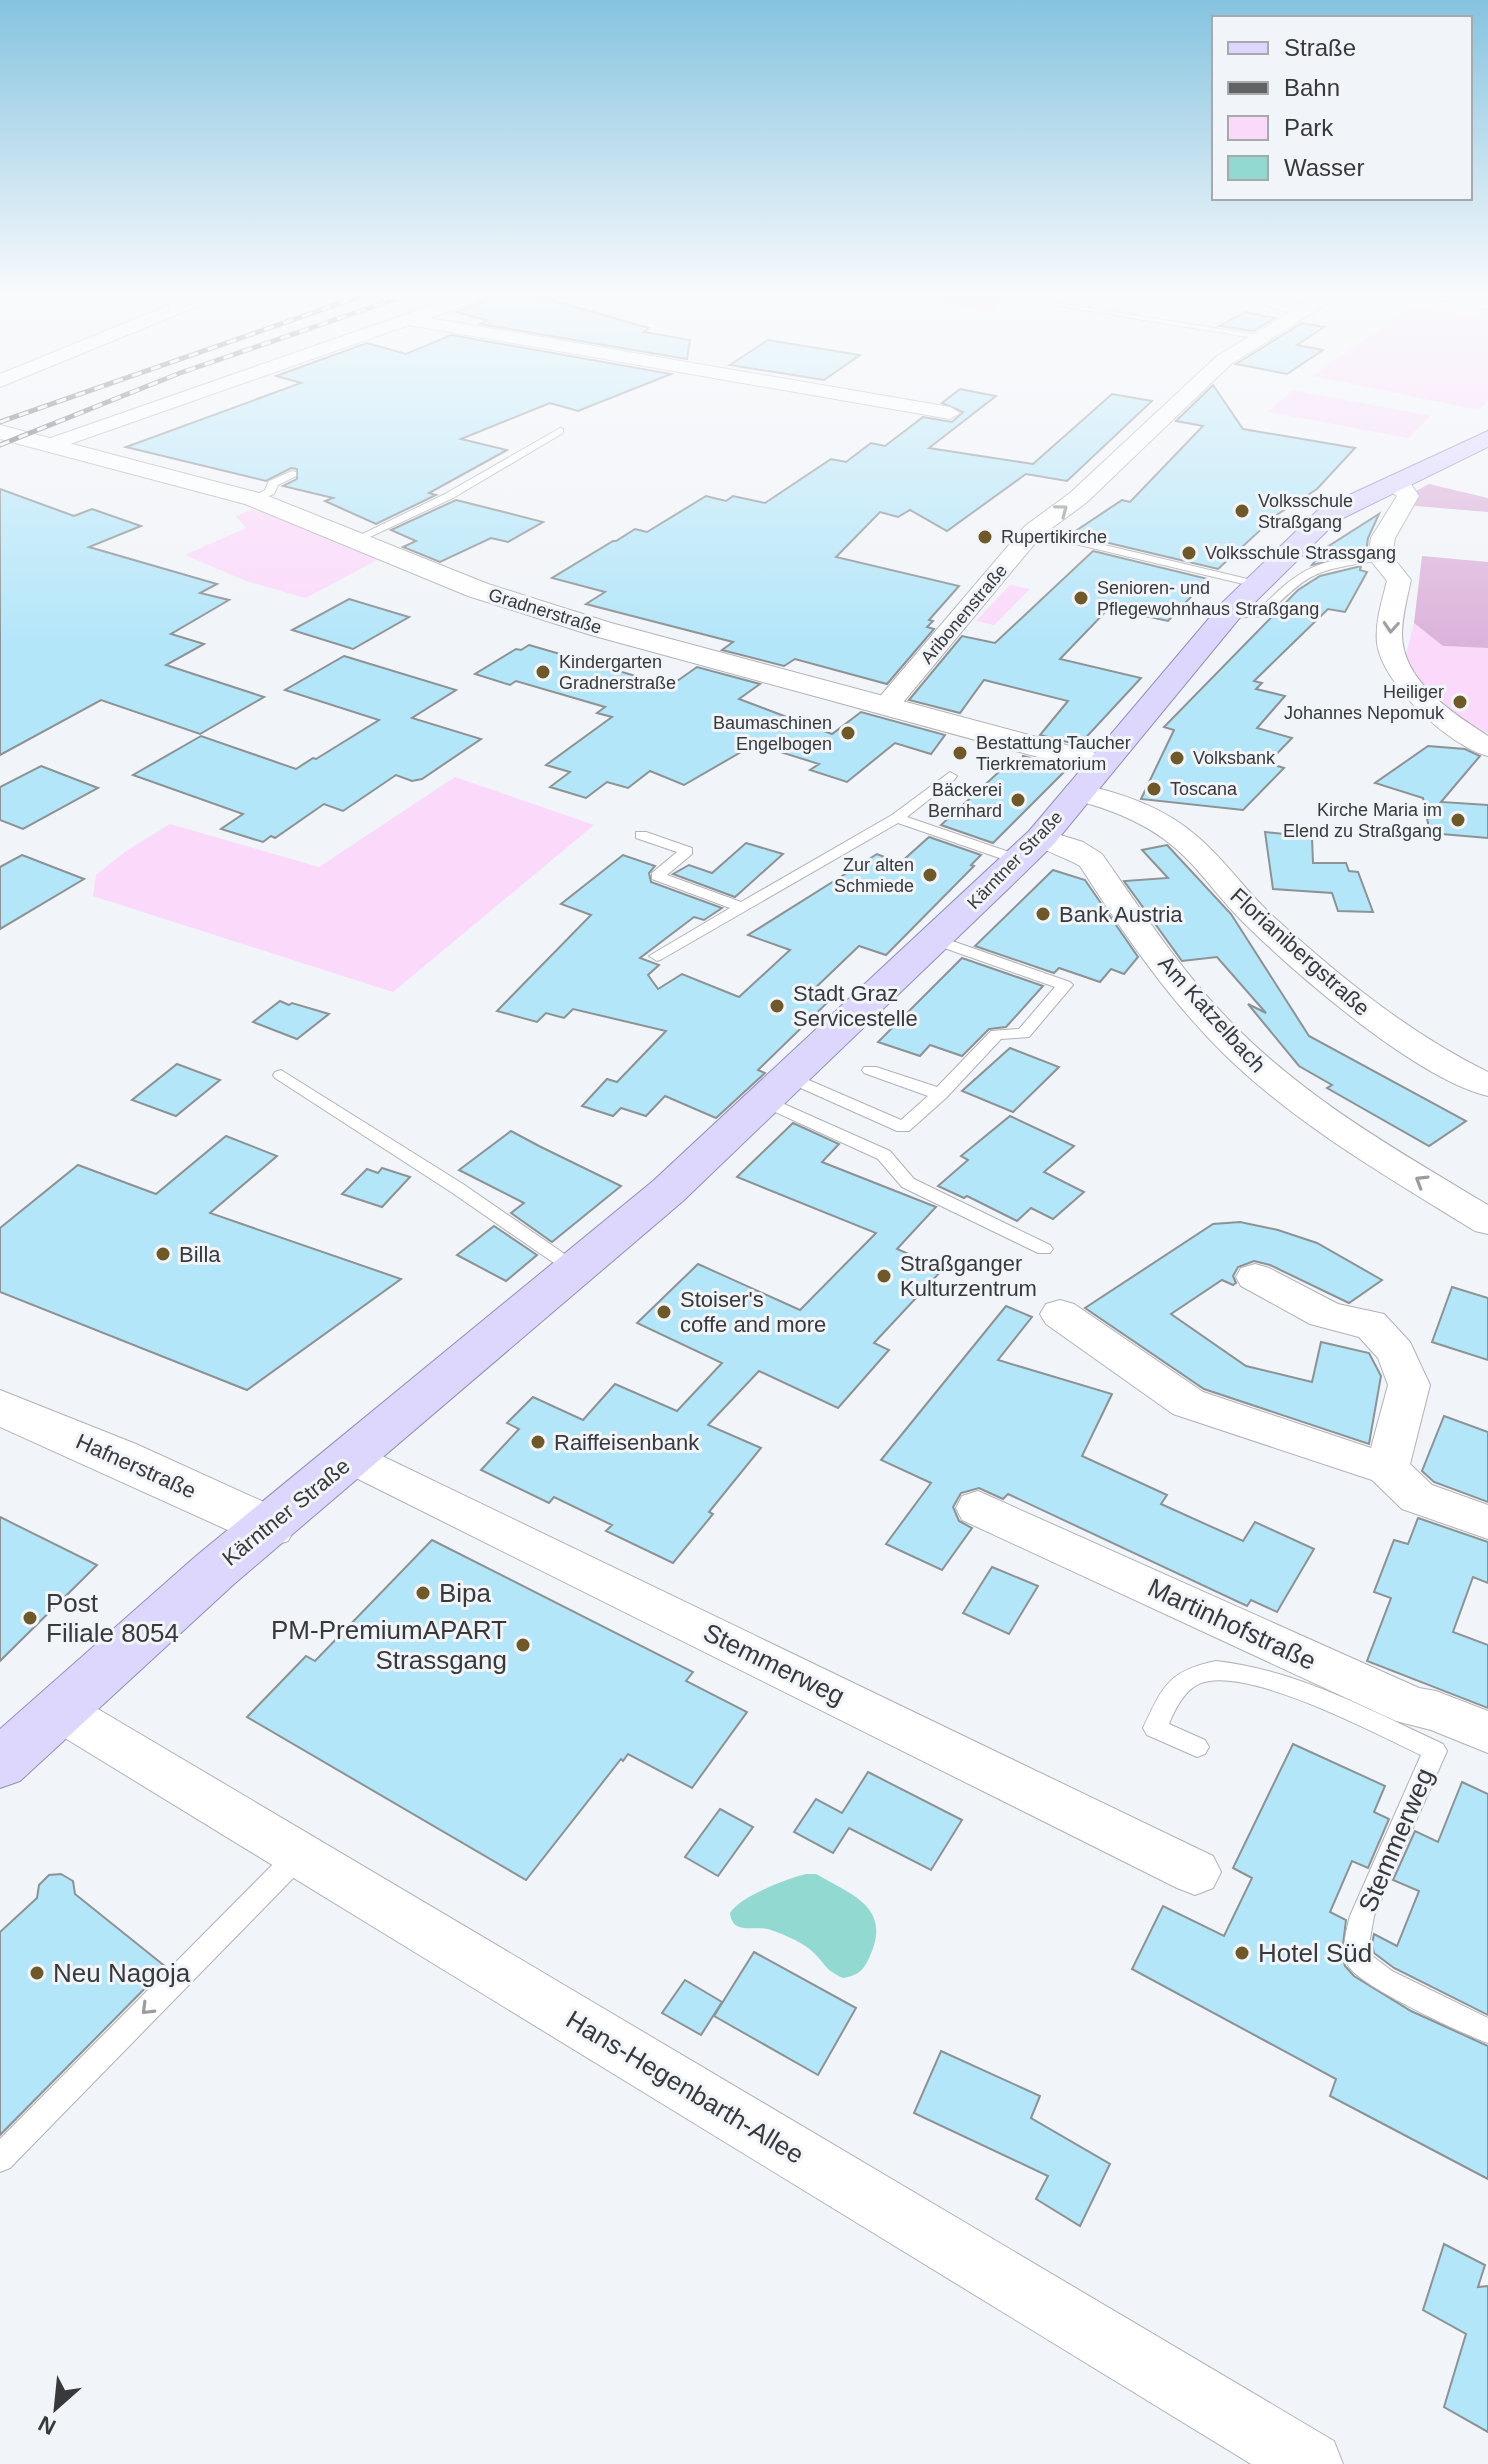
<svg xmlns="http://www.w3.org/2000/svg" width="1488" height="2464" font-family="Arial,sans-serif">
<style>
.green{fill:#fbd9fa}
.forest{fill:#dcb3db}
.water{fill:#92d9d2}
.building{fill:#b4e6f9;stroke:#8d9294;stroke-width:2}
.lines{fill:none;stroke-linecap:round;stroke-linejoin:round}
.service-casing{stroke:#b0b2b6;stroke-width:2}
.minor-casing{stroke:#b0b2b6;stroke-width:2}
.tertiary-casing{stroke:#b0b2b6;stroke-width:2}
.secondary-casing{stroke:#b0b2b6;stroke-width:2}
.primary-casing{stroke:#948eb8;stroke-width:2}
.service{fill:#fff;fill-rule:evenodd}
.minor{fill:#fff;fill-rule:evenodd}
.tertiary{fill:#fff;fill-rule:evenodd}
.secondary{fill:#fff;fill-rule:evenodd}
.primary{fill:#ddd6fd;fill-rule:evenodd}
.rail-casing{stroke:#616264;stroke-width:5}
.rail{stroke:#f1f4f8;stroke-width:3;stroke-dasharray:10;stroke-linecap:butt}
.oneway{stroke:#9c9c9c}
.poi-dot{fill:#6f5929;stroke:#f1f4f8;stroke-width:3}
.labels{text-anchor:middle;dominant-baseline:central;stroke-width:6;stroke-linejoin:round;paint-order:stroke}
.far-poi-label{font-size:18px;fill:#38393a;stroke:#f1f4f8;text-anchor:start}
.far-street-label{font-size:18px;fill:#38393a;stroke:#f1f4f8}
.poi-label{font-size:22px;fill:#38393a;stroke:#f1f4f8;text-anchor:start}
.street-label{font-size:22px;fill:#38393a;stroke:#f1f4f8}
.near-poi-label{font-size:26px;fill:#38393a;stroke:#f1f4f8;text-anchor:start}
.near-street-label{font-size:26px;fill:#38393a;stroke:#f1f4f8}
</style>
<rect width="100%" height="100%" fill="#f1f4f8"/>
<g class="green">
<path d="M886,296h110l13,2 -18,13z"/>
<path d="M1413,306l75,14v82l-10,8 -165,-34z"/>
<path d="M1293,390l137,26 -22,22 -140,-26z"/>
<path d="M253,509l17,5 107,46 -71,38 -60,-17 -61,-26 61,-27 -10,-12z"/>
<path d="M1010,585l20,4 -36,36 -18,-4z"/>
<path d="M1414,623l29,23 45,2v85c-38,-2 -63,-43 -84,-71z"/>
<path d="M455,777l139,48 -201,167 -300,-96 3,-21 30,-24 44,-27 149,43z"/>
</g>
<g class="forest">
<path d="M1429,484l59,14v14l-97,-8z"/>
<path d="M1422,556l66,6v86l-45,-2 -29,-23z"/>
</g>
<path class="water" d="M806,1874h10c36,21 76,33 54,82 -7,15 -11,19 -27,22 -19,-9 -15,-11 -28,-24 -10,-11 -30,-19 -44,-24 -15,-6 -38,7 -41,-17 11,-17 56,-34 76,-39z"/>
<g class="building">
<path d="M486,296h51l112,32 -5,4 46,8 -3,19 -207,-35 7,-4 -31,-8 25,-9z"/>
<path d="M1245,312l30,6 -22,13 -33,-5z"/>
<path d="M1302,323l22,4 -27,18 26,5 -36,24 -51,-10z"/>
<path d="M451,335l220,39 -93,37 -28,-8 -89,36 46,11 -78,43 7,2 -60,29 -51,-23 8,-3 -50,-12 14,-7v-10l-6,-1 -25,13 -140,-34 175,-64 -25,-7 91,-33 39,11z"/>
<path d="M768,340l92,15 -36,25 -94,-15z"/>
<path d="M1213,385l30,44 112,19 -38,41 -39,25 -60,55 -147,-35 51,-34 8,2 73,-76 -27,-5z"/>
<path d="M960,389l36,7 -67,52 104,16 79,-70 40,7 -85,80 -41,-7 -79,57 -37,-21 -12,7 -18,-5 -44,45 123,29 -30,34 4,1 -6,6 7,2 -47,55 -92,-25 -11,7 -62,-16 11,-8 -147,-38 19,-12 -53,-14 61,-37h3l19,-12 12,3 59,-36 20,5 7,-5 32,7 66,-44 15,3 25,-19 14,3 38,-29 29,5 11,-10 -21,-9z"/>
<path d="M0,489l74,27 18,-7 49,17 -52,21 128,37 -17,9 29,7 -58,34 33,10 -38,21 98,32 -64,37 -99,-34 -101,55z"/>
<path d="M456,500l44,11 43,11 -35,20 -17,-4 -51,24 -37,-15 13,-6 -25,-11z"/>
<path d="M1379,514l-11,24 -2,15 -54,12 12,-16z"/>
<path d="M1093,551l115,28 -40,42 -59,-13 -49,51 81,19 -62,67 -39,-10 28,-34 -84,-21 -24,33 -51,-13 53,-64 33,7z"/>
<path d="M1361,566l-1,4 7,2 -22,40 -17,-3 -74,72 8,2 -6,6 29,7 -28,32 35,10 -24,25 16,5 -41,42 -102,-11 33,-69 -10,-3 134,-137 22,-14z"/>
<path d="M349,599l60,18 -56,32 -61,-19z"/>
<path d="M529,645l141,41 27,-19 63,17 -21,15 93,35 29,-22 84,23 -14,19 -36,-11 -48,39 -37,-12 9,-6 -64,-20 -71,41 -34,-14 -22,17 -21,-6 -21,16 -36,-11 20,-15 -24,-7 66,-48 -15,-4 8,-6 -89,-26 -6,4 -35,-11 41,-25 5,1z"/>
<path d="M344,656l112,34 -44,28 69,21 -59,40 -10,2 -16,-6 -53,36 -19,-7 -49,34 -4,-2 -8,6 -42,-13 22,-15 -110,-39 68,-39 95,33 17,-11 3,1 63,-39 -94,-30z"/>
<path d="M1428,746l37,3 15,7 -39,46 47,3v33l-58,-5 -7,-35 -48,-15z"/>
<path d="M1023,756l45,12 -75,75 -52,-18 72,-66 7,2z"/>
<path d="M41,766l57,22 -75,41 -23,-9v-33z"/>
<path d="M1265,832l47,5 1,26h33l3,8 9,1 15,40 -35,-1 -6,-18 -59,-4z"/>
<path d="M929,837l52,18 -10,10 3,1 -88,89 -27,-9 -47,45 20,7 -74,72 7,3 -49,45 -51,-22 -19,20 -25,-8 -8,8 -31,-10 25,-27 10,3 49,-51 -93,-22 -9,9 -18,-5 -9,9 -40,-11 94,-96 -30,-11 62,-49 32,11 -6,7 2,9 71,26 -18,12 -10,-3 -54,41 19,7 -11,10 10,14 24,-15 57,23 51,-47 -42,-15 129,-81 23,9z"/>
<path d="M746,843l37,11 -48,43 -62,-23 16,-9 23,8z"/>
<path d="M1167,845l64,69 78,122 157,85 -37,25 -102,-58 5,-3 -33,-19 -51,-62 18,9 -49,-56 -35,4 -58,-80 44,-3 -26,-28z"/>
<path d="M22,855l62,24 -84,50v-62z"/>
<path d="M1053,870l32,10 53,77 -14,17 -13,-5 -11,13 -41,-14 -5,5 -79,-27z"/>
<path d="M962,958l81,28 -37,41 -17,2 -27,27 -32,-11 -10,11 -42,-14z"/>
<path d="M280,1001l9,4 3,-2 37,11 -32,25 -44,-17z"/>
<path d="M1010,1048l49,19 -46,45 -51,-21z"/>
<path d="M177,1064l43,16 -44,36 -44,-16z"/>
<path d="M1010,1116l64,30 -30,26 40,20 -31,27 -22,-11 -14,13 -50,-25 -3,2 -26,-12 30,-26 -7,-4z"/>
<path d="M793,1123l46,21 -17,18 114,45 -39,42 46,20 -69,74 15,7 -51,58 -79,-37 -51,54 53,23 -52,64 4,2 -40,49 -67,-32 6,-6 -58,-28 -5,6 -68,-33 38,-41 -12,-6 26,-26 50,23 32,-36 62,27 45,-48 -85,-40 61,-59 102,46 76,-77 -139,-56z"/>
<path d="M511,1131l28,15 82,40 -69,56 -41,-29 13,-10 -65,-33z"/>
<path d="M226,1136l51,20 -67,57 191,66 -154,111 -247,-98v-64l78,-63 78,29z"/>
<path d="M382,1168l28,9 -28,30 -40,-13 25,-25 11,4z"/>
<path d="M1240,1222l38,8 39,13 65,37 -33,23 -79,-38 -16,-4 -16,6 -5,9 3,7 -3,2 -11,-5 -51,34 75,52 66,16 9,-40 48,11 12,23 -12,68 -165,-55 -119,-81 128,-84z"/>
<path d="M494,1226l43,29 -31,26 -49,-26z"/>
<path d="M1452,1287l36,11v62l-56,-18z"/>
<path d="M1006,1306l26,11 -34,43 114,34 -30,62 85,39 -6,9 82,37 12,-19 59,27 -37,63 -26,-12 -4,6 -239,-112 -5,5 -24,-11 -18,5 -8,14 6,14 13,7 -30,42 -56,-26 45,-61 -50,-23z"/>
<path d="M1444,1416l44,16v70l-54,-20 -12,-11z"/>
<path d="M0,1517l97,48 -97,96z"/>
<path d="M1418,1518l70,24v41l-15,-6 -20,55 35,13v63l-121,-47 24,-63 -17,-6 20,-52 14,4z"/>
<path d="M432,1540l261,132 -7,9 61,31 -55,76 -64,-34 -5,7 -2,-2 -95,121 -279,-163 59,-61 9,5z"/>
<path d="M992,1567l46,19 -29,48 -46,-21z"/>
<path d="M1293,1744l92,42 -11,26 15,7 -21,49 -16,-7 -22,51 16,8 -4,33 3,13 9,10 57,35 77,35v133l-158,-83 6,-17 -204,-110 31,-63 61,30 28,-58 -19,-10z"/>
<path d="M868,1772l94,48 -31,50 -82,-42 -16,25 -39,-21 22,-33 26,14z"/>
<path d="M1462,1782l26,12v221l-94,-47 -20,-15 -2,-9 2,-10 23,12 22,-55 -26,-11 22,-49 23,11z"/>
<path d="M720,1809l33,18 -35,49 -33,-19z"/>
<path d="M61,1874l12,7 2,13 91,73 -166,168v-203l37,-34 2,-13 10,-10z"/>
<path d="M754,1952l102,56 -38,67 -104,-59z"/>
<path d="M685,1980l37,22 -21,33 -39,-22z"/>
<path d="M941,2051l99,45 -9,22 79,46 -30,62 -44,-27 12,-23 -134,-63z"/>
<path d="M1444,2244l41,21 -7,22 10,-1v146l-44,-25 22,-73 -43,-24z"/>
</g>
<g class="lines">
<g class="service-casing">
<g id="service">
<path d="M997,296h18l249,40 -4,3z"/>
<path d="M560,428l3,1v4l-110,65 -96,45 -9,-2 97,-47z"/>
<path d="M292,471l4,1v4l-18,9 -4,9 -20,8 -5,-3 16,-9 4,-9z"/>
<path d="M1033,528l223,53 6,3 -6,3 -227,-54 -1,-2z"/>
<path d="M1380,554l6,3 -2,2c-65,13 -69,6 -118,57l-38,2 -6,-4 6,-4h31c43,-45 60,-50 121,-56z"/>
<path d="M950,772l7,4 -2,3 -48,38 117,40v6h-10l-116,-40 -236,136 -5,2 -8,-5 81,-48 -78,-29v-6l25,-21 -41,-14v-6h10l46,16v6l-25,21 74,27 151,-87z"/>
<path d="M935,935l135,47 3,3 -44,52 -28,2 -55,59 -37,33h-12l-112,-50 -2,-3 2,-3h12l104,45 27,-24 -64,-23 -2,-3 2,-3h12l61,20 54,-56 28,-2 36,-42 -125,-44v-6z"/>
<path d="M281,1070l182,114 103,71 19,8 3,4 -3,4 -6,2 -25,-10 -103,-71 -176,-114 -2,-3 2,-3z"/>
<path d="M766,1096l124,55 24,28 136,66 3,4 -3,4h-12l-136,-66 -24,-28 -118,-54 -2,-4 2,-4z"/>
<path d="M1216,1661c81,9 154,49 227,83l4,7 -73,165 -5,28 2,11 21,16 96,47v25c-25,-9 -131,-58 -140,-78 -7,-17 -2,-33 2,-49l71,-161c-43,-20 -181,-94 -224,-70 -14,8 -22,24 -28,39l36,16 4,7 -4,7 -8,3 -50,-22 -4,-7c20,-42 25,-57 73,-67z"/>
<path d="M299,1844l9,3 3,8 -3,8 -298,305 -10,4v-33l290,-292z"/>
</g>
</g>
<g class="minor-casing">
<g id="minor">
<path d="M192,296h24l-3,4 -213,87v-13z"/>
<path d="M458,296h25l-3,4 -50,18 520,89 10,6 -10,6 -541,-94 -353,124 -7,2 -11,-6 4,-4z"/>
<path d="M1248,296h26l28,9 16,-9h21l-108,68 -145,139 -45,33 -146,176h-18l-4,-6 4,-6 148,-174 45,-33 147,-137 72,-43 -38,-13z"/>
<path d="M1438,296l50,3v10l-47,-9z"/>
<path d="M1390,476l21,8 8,12 -24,42 -3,18 19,24c-4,18 -9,37 -9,55 1,47 51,78 86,101v20c-39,-10 -106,-72 -111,-113 -2,-21 5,-42 10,-62l-19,-24 3,-19 26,-42 -18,-13z"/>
<path d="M1077,783c44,10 88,24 122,55 28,24 48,55 76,80 65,59 134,115 213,154v24c-71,-17 -189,-119 -242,-171 -21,-20 -37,-43 -57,-64 -33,-35 -76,-52 -122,-63l-4,-6 4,-6z"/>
<path d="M1041,829l42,13 19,12c39,56 77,114 125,164 74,78 169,132 261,187v29l-13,-3c-86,-53 -177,-105 -250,-176 -57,-56 -102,-122 -145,-189 -13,-8 -47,-19 -54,-28l5,-6z"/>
<path d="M1255,1264l14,4 69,36 46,10 26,28 20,43 -20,79 22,21 56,20v34l-86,-30 -30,-29 -199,-66 -127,-90 -6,-10 6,-10 14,-4 14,4 129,88 168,56 17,-63 -10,-27 -19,-21 -49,-13 -69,-38 -5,-9 5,-9z"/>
<path d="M353,1442l860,414 8,16 -8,16 -18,7 -18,-7 -839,-419 -6,-11 6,-11z"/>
<path d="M978,1491l441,197 17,3 52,20v42l-57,-23 -35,-9 -434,-201 -6,-12 6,-12z"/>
<path d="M59,1690l17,6 1258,745 9,23h-92l-1209,-740 -7,-14 7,-14z"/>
</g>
</g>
<g class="tertiary-casing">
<path id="tertiary" d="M0,1390l136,54 152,69 8,14 -8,14 -18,6 -18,-6 -252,-114z"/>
</g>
<g class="secondary-casing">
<path id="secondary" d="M0,425l263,69 225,90 123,39 500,134 5,7 -5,7 -11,3 -509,-139 -123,-39 -223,-92 -245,-65z"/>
</g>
<g class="primary-casing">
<path id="primary" d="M1488,431v16l-151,74 -95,94 -189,230 -44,43 -326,313 -449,383 -214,197 -20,7v-59l196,-173 457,-375 376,-350 193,-228 97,-94z"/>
</g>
<use href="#service" class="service"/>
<use href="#minor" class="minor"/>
<use href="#tertiary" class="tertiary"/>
<use href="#secondary" class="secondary"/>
<use href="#primary" class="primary"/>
<g class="rail-casing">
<g id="rail">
<path d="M0,422l361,-126"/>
<path d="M0,445l180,-72 224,-77"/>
</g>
</g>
<use href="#rail" class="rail"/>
</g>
<defs><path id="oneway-chevron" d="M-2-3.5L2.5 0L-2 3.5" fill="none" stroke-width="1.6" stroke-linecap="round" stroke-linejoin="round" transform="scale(2)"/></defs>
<g class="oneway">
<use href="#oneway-chevron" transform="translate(1062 510) rotate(-37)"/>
<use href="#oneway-chevron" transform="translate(1391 627) rotate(94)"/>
<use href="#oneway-chevron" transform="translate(1421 1181) rotate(-149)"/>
<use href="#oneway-chevron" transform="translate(147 2009) rotate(135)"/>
</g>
<linearGradient id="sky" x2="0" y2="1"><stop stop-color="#85c3df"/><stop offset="0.46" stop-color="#f9fafc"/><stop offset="1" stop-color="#f9fafc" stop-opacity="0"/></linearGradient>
<rect width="1488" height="641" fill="url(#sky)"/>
<g class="poi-dot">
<circle cx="1242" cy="511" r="8"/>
<circle cx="985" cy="537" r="8"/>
<circle cx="1189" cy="553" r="8"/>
<circle cx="1081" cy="598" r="8"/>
<circle cx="543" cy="672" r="8"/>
<circle cx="1460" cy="702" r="8"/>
<circle cx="848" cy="733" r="8"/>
<circle cx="960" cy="753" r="8"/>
<circle cx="1177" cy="758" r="8"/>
<circle cx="1154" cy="789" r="8"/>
<circle cx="1018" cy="800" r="8"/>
<circle cx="1458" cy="820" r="8"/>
<circle cx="930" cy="875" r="8"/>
<circle cx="1043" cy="914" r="8"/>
<circle cx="777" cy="1006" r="8"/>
<circle cx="163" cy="1254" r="8"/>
<circle cx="884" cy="1276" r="8"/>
<circle cx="664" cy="1312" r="8"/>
<circle cx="538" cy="1442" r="8"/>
<circle cx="423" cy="1593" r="8"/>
<circle cx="30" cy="1618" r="8"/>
<circle cx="523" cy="1645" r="8"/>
<circle cx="1242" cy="1953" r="8"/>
<circle cx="37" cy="1973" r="8"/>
</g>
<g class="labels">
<g class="far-poi-label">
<text x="1258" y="501">Volksschule<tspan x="1258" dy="21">Straßgang</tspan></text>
<text x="1001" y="537">Rupertikirche</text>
<text x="1205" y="553">Volksschule Strassgang</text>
<text x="1097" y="588">Senioren- und<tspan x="1097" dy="21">Pflegewohnhaus Straßgang</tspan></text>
<text x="559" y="662">Kindergarten<tspan x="559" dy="21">Gradnerstraße</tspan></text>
<text x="1444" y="692" text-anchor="end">Heiliger<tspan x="1444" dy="21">Johannes Nepomuk</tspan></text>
<text x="832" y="723" text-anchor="end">Baumaschinen<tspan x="832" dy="21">Engelbogen</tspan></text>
<text x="976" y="743">Bestattung Taucher<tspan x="976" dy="21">Tierkrematorium</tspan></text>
<text x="1193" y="758">Volksbank</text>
<text x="1170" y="789">Toscana</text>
<text x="1002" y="790" text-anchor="end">Bäckerei<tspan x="1002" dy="21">Bernhard</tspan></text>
<text x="1442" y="810" text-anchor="end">Kirche Maria im<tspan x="1442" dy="21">Elend zu Straßgang</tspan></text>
<text x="914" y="865" text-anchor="end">Zur alten<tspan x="914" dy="21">Schmiede</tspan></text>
</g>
<g class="far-street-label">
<text transform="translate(545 611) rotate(17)">Gradnerstraße</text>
<text transform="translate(964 614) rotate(-50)">Aribonenstraße</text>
<text transform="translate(1015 860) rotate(-46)">Kärntner Straße</text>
</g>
<g class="poi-label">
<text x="1059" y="914">Bank Austria</text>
<text x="793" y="993">Stadt Graz<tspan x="793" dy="25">Servicestelle</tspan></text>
<text x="179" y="1254">Billa</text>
<text x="900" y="1263">Straßganger<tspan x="900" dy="25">Kulturzentrum</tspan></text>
<text x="680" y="1299">Stoiser's<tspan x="680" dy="25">coffe and more</tspan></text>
<text x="554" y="1442">Raiffeisenbank</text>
</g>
<g class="street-label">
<text transform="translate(1300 952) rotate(42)">Florianibergstraße</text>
<text transform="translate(1212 1014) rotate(48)">Am Katzelbach</text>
<text transform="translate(136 1466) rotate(24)">Hafnerstraße</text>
<text transform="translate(286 1512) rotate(-39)">Kärntner Straße</text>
</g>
<g class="near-poi-label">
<text x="439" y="1593">Bipa</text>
<text x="46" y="1603">Post<tspan x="46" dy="30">Filiale 8054</tspan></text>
<text x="507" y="1630" text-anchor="end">PM-PremiumAPART<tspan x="507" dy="30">Strassgang</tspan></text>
<text x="1258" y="1953">Hotel Süd</text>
<text x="53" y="1973">Neu Nagoja</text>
</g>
<g class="near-street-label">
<text transform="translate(1232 1624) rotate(25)">Martinhofstraße</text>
<text transform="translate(774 1664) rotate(26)">Stemmerweg</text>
<text transform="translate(1396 1840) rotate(-67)">Stemmerweg</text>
<text transform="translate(685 2087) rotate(31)">Hans-Hegenbarth-Allee</text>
</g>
</g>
<rect x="1212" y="16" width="260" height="184" fill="#f1f4f8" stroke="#a7a9ac" stroke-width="2"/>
<rect x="1228" y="42" width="40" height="12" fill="#ddd6fd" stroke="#a7a9ac" stroke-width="2"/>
<text x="1284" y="56" font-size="24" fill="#38393a">Straße</text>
<rect x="1228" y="82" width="40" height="12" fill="#616264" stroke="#a7a9ac" stroke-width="2"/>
<text x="1284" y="96" font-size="24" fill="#38393a">Bahn</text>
<rect x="1228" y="116" width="40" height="24" fill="#fbd9fa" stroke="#a7a9ac" stroke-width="2"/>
<text x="1284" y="136" font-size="24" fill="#38393a">Park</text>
<rect x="1228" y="156" width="40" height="24" fill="#92d9d2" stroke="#a7a9ac" stroke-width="2"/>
<text x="1284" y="176" font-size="24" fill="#38393a">Wasser</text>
<g transform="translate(56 2408) rotate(207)" stroke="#f1f4f8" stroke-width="6" paint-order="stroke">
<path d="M0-6L14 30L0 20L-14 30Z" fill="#38393a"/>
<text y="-12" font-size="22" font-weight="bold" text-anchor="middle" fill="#38393a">N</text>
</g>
</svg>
